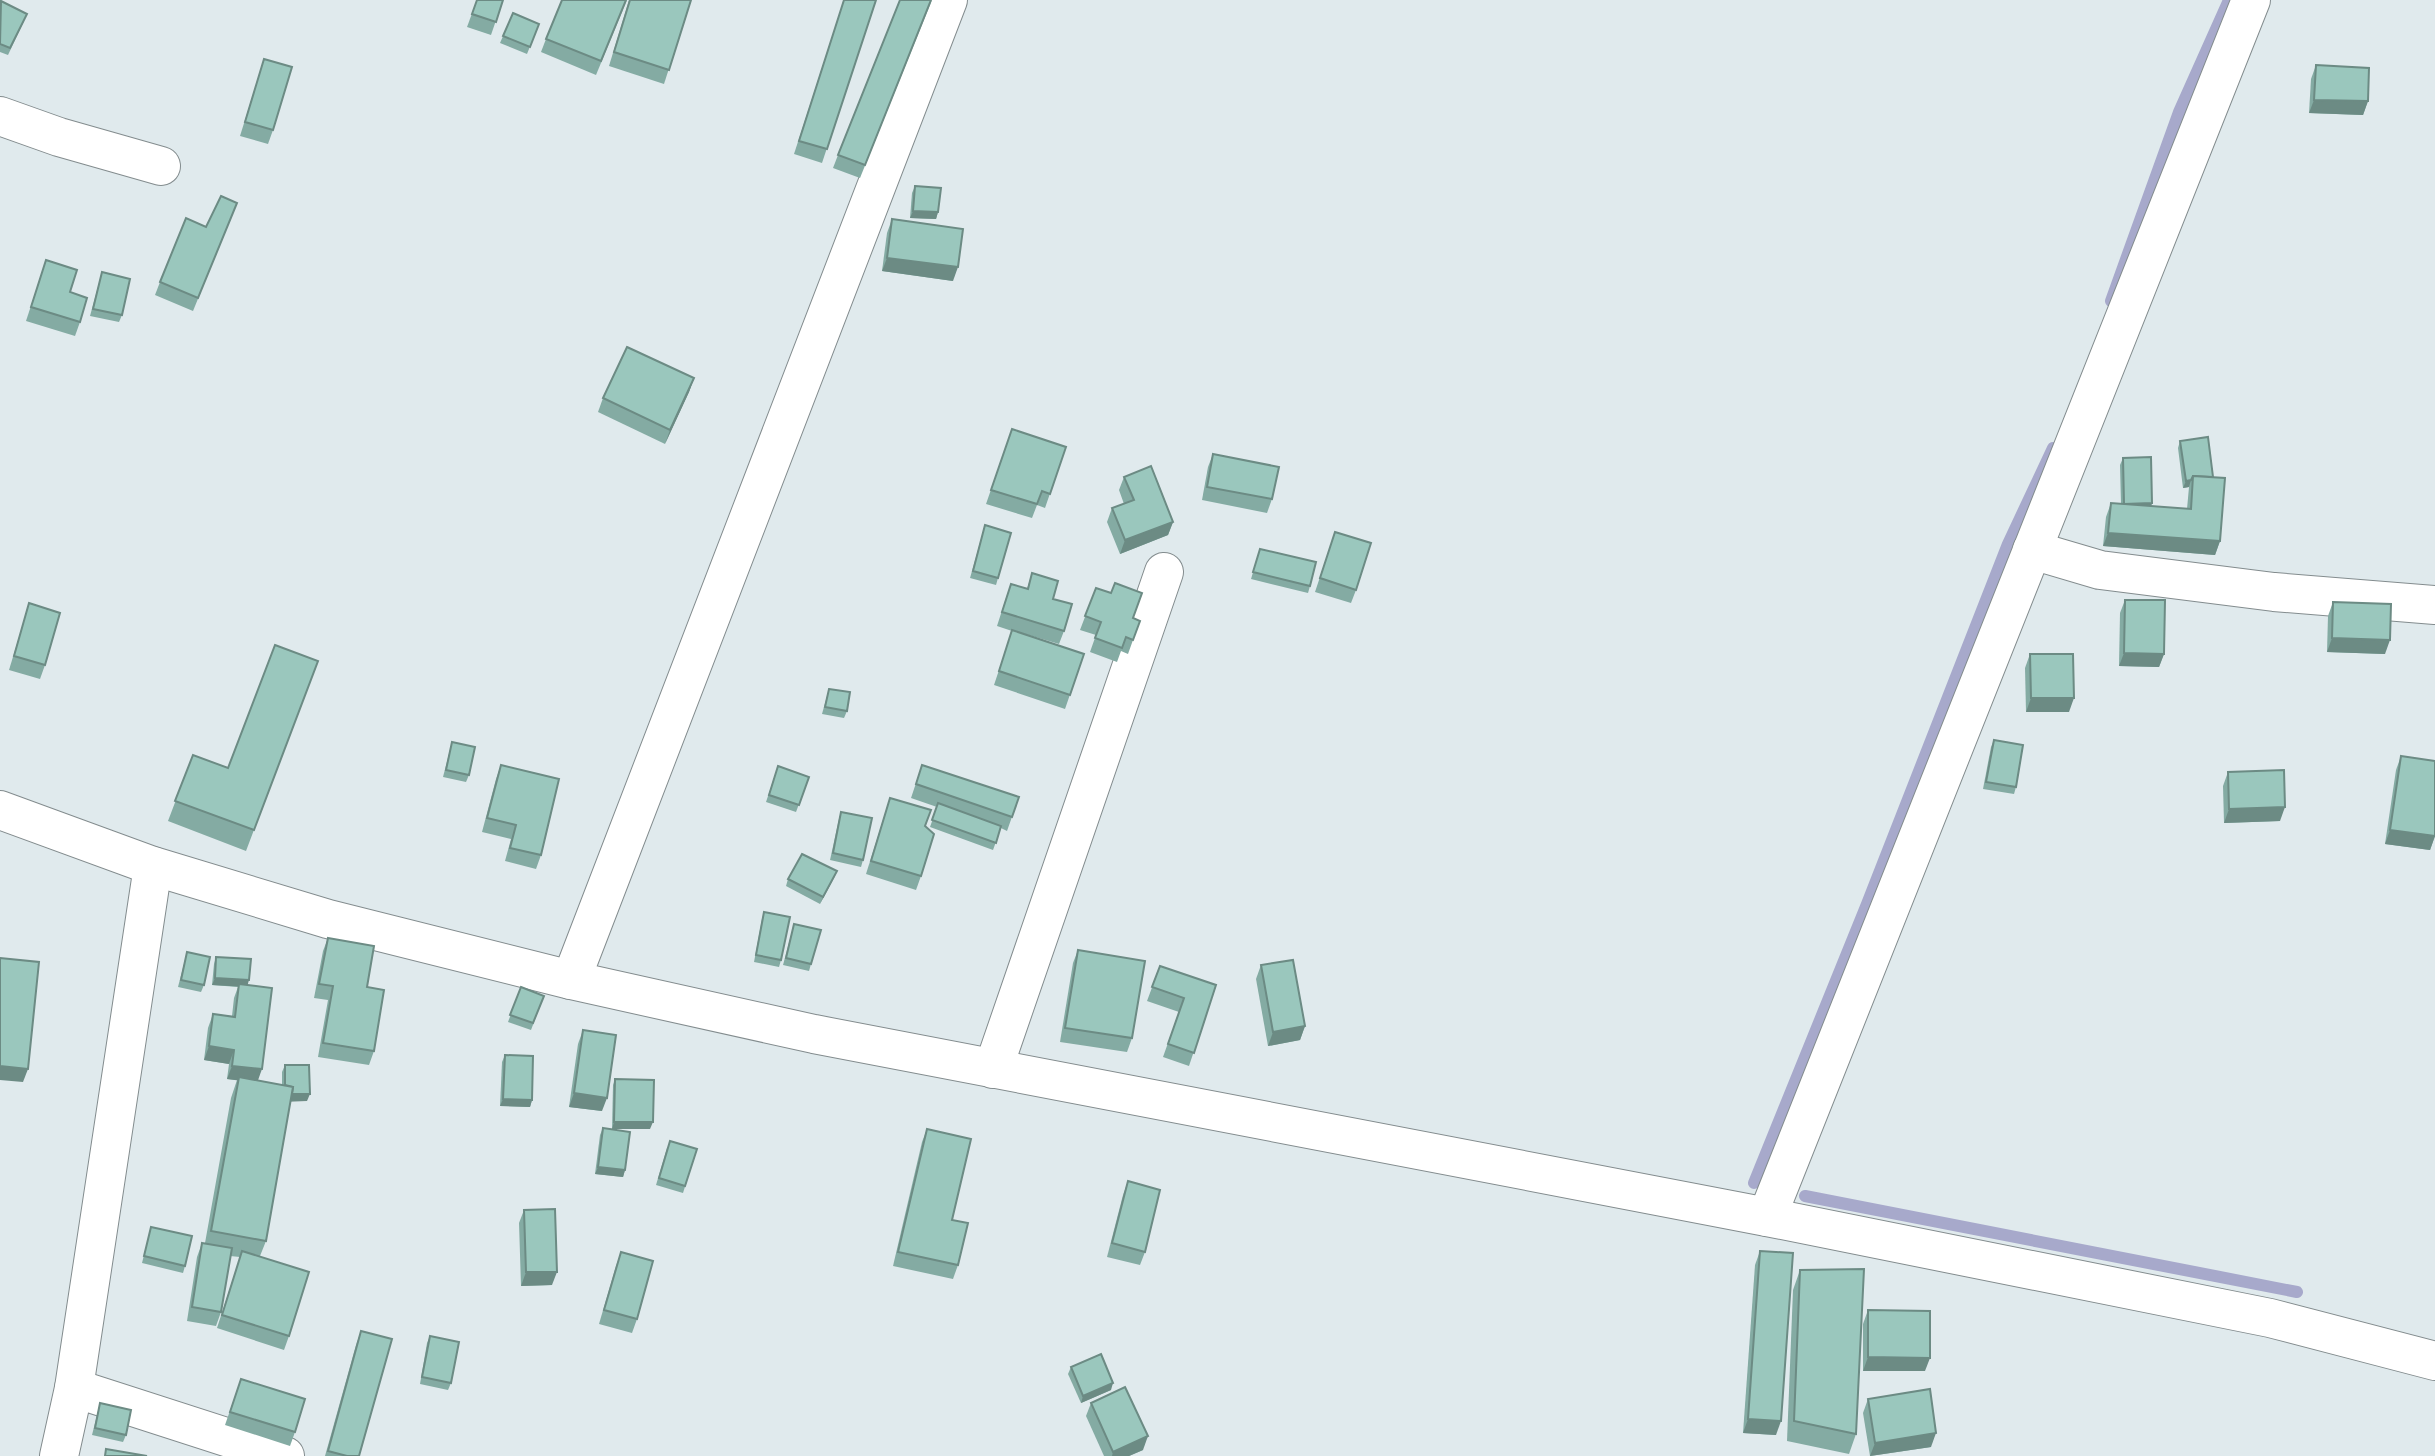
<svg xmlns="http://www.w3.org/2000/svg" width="2435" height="1456" font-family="'DejaVu Sans',sans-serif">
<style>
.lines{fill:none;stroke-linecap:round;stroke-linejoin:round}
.stream{stroke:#a7a9cb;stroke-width:12}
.minor-casing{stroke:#838c8e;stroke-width:40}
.minor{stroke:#fff;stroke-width:38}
.wall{fill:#84aba3}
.shaded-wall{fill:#6c8b84}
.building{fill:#9ac7bd;stroke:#6c8b84;stroke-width:2}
</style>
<rect width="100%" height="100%" fill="#e0eaed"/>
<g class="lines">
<g class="stream">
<path d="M2111,301l68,-189 50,-112"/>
<path d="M1754,1183l113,-279 141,-360 45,-96"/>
<path d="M1805,1196l492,96"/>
</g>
<g class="minor-casing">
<g id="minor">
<path d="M0,116l59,21 102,29"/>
<path d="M2032,550l68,20 174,22 161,13"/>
<path d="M0,810l153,56 175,53 243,61 243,54 953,183 503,101 165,43"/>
<path d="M571,980l377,-980"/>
<path d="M993,1069l171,-497"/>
<path d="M1767,1217l484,-1217"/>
<path d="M74,1388l211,68"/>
<path d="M59,1456l15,-68 79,-522"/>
</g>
</g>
<use href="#minor" class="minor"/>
</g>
<g class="wall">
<path d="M477,0h26l-12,35 -24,-8z"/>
<path d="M627,0l-31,75 -55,-23 5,-13z"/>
<path d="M629,0h62l-27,84 -55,-18z"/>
<path d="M844,0h32l-54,163 -28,-9z"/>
<path d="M932,0l-72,178 -27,-10 5,-13z"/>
<path d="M0,3l24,18 -16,34 -8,-3z"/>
<path d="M513,13l26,11 -12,30 -27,-11z"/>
<path d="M264,59l9,71 -5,14 -28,-8z"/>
<path d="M2316,65l52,36 -5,14 -54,-2 2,-34z"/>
<path d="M915,186l23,26 -2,7 -26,-1 2,-25z"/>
<path d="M237,203l-44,108 -38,-16 5,-13 46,-55z"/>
<path d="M892,219l61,62 -71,-10 5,-38z"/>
<path d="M46,260l24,32 10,30 -5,14 -49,-15z"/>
<path d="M102,272l20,43 -3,7 -29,-6z"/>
<path d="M694,378l-5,14 -24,52 -67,-32 5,-14z"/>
<path d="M1012,429l54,18 -21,61 -8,-3 -5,13 -46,-14z"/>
<path d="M2180,441l40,100 -5,14 -112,-9 3,-29 5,-14 10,1 -1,-39 3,-7 29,45 -1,3 36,3 2,-22 -6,1 -5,-40z"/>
<path d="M1213,454l59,45 -5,14 -65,-13 6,-33z"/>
<path d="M1124,477l49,45 -5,13 -48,19 -13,-32 5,-14 12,-4 -5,-14z"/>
<path d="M985,525l13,53 -2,7 -26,-7z"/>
<path d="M1335,532l21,58 -5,13 -36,-11z"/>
<path d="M1260,549l50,37 -2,7 -57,-14z"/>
<path d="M1032,573l21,26 11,32 -5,13 -37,-11 62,21 -19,55 -71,-24 18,-54 -15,-5 9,-28 5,-14 16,5z"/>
<path d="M1096,588l37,30v22l-5,14 -7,-3 -4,11 -27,-10 6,-17 -16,-5z"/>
<path d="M2125,600l39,54 -5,13 -40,-1 1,-53z"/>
<path d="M2333,602l52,52 -58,-2 1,-36z"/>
<path d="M29,604l16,61 -5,14 -31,-9z"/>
<path d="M2030,654l39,58h-43l-1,-44z"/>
<path d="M318,661l-72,190 -78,-30 25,-66 35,13z"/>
<path d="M829,689l18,22 -3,7 -22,-4z"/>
<path d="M1994,740l22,47 -2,7 -31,-5 8,-42z"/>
<path d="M452,742l17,33 -3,7 -23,-5z"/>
<path d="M2401,756l34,80 -5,14 -45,-6 11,-74z"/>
<path d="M501,765l40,90 -5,14 -31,-8 6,-22 -29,-7 14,-53z"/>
<path d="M922,765l97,32 -12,34 -6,-3 -8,22 -63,-23 7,-20 -26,-9z"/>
<path d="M778,766l31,11 -13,35 -30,-10z"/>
<path d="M2228,772l52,49 -56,2 -1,-37z"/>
<path d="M890,798l35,28 -4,50 -5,14 -50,-16z"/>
<path d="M841,812l22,48 -2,7 -31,-7 9,-41z"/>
<path d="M837,871l-17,33 -34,-18 2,-7z"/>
<path d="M764,912l17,48 -2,7 -25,-5 8,-43z"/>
<path d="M794,924l17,40 -2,7 -26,-6z"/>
<path d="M328,938l39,49 7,64 -5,14 -51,-8 10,-57 -14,-2 9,-47z"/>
<path d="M1078,950l54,88 -5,14 -67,-10 13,-79z"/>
<path d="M187,952l17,33 -3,7 -23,-5z"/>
<path d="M216,957l32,28 10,96 24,4v-13l3,-7 22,36h-17l-24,140 -6,15 29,80 -5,14 -67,-22 23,-71 -10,-1 -9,56 -5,14 -29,-5 10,-64 5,-14h3l26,-145 6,-18 -10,-1 2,-15 -25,-4 4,-32 5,-14 19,2 2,-18 4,-11 -26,-2 2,-21z"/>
<path d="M1261,965l44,61 -5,14 -32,6 -12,-67z"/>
<path d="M1160,966l56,19 -27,81 -26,-9 16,-45 -32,-11z"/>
<path d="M521,987l23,9 -13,34 -23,-8z"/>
<path d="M583,1030l19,81 -33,-4 9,-63z"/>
<path d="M505,1055l27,45 -2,7 -30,-1 2,-44z"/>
<path d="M615,1079l35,50h-38l1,-44z"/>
<path d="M603,1128l22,42 -2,7 -28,-3 5,-39z"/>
<path d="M927,1129l25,91 6,45 -5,14 -60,-13 29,-124z"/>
<path d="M667,1148l30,1 -14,44 -27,-8z"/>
<path d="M1128,1181l17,71 -5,13 -33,-8 16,-62z"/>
<path d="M524,1210l28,75 -31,1 -2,-63z"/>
<path d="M151,1227l34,39 -2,7 -41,-10z"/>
<path d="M1760,1251l16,184 -33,-2 12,-168z"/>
<path d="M621,1252l16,67 -5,14 -33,-9 17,-58z"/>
<path d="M1800,1270l56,164 -7,20 -62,-13 6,-151z"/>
<path d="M1868,1310l57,61h-62v-47z"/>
<path d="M361,1331l-2,125h-34l31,-111z"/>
<path d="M430,1336l21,47 -3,7 -28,-6 7,-41z"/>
<path d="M1071,1367l40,23 -30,13 -13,-29z"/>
<path d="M241,1379l54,53 -5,14 -65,-21z"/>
<path d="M1868,1399l63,48 -61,9 -7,-43z"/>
<path d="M100,1403l26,32 -3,7 -31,-7z"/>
<path d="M1091,1403l52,47 -14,6h-25l-18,-40z"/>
</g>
<g class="shaded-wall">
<path d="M2314,100l54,1 -5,14 -54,-2z"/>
<path d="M913,211l25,1 -2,7 -26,-1z"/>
<path d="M887,258l71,9 -5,14 -71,-10z"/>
<path d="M694,378l-5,14 -24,52 5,-14z"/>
<path d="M2191,480l-2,7 -6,1 3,-7z"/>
<path d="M2152,503l-2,7 -26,-6z"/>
<path d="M1173,522l-5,13 -48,19 5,-14z"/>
<path d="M2108,533l112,8 -5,14 -112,-9z"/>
<path d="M2332,638l58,2 -5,14 -58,-2z"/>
<path d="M2124,653l40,1 -5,13 -40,-1z"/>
<path d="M2031,698h43l-5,14h-43z"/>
<path d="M2285,807l-5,14 -56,2 5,-14z"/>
<path d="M2390,830l45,6 -5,14 -45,-6z"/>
<path d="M837,871l-3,7 -14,26 3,-7z"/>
<path d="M215,978l34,2 -2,7 -35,-2z"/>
<path d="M1305,1026l-5,14 -32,6 5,-14z"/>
<path d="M209,1046l25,4 -5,14 -25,-4z"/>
<path d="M0,1066l28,3 -5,13 -23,-2z"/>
<path d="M232,1066l30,3 -5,14 -30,-4z"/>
<path d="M574,1093l33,5 -5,13 -33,-4z"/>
<path d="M310,1094l-3,7 -25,1 3,-7z"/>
<path d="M503,1099l29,1 -2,7 -30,-1z"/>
<path d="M614,1122h39l-3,7h-38z"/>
<path d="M598,1167l27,3 -2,7 -28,-3z"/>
<path d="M526,1272h31l-5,13 -31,1z"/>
<path d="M1868,1357l62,1 -5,13h-62z"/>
<path d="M1113,1383l-2,7 -30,13 2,-7z"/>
<path d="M1748,1419l33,2 -5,14 -33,-2z"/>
<path d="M1936,1433l-5,14 -61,9 5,-13z"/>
<path d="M1148,1436l-5,14 -14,6h-17l1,-4z"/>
</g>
<g class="building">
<path d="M477,0h26l-7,22 -24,-8z"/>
<path d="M562,0h64l-25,61 -55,-22z"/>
<path d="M630,0h61l-22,70 -55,-18z"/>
<path d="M844,0h32l-49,149 -28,-8z"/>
<path d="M900,0h31l-66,165 -27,-10z"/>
<path d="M1,1l26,13 -17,34 -10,-4z"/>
<path d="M513,13l26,11 -9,23 -27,-11z"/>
<path d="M264,59l28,8 -19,63 -28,-8z"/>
<path d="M2316,65l53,3 -1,33 -54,-1z"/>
<path d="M915,186l26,2 -3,24 -25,-1z"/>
<path d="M221,196l16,7 -39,95 -38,-16 26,-64 20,9z"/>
<path d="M892,219l71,10 -5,38 -71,-9z"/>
<path d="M46,260l31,10 -7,22 17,6 -7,24 -49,-15z"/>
<path d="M102,272l28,7 -8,36 -29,-6z"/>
<path d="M627,347l67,31 -24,52 -67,-32z"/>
<path d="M1012,429l54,18 -16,47 -8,-3 -5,13 -46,-14z"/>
<path d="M2208,437l5,40 -20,-1 -2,4 -5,1 -6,-40z"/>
<path d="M1213,454l66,13 -7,32 -65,-12z"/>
<path d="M2151,457l1,46 -28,1 -1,-46z"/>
<path d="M1151,466l22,56 -48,18 -13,-32 22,-8 -10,-23z"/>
<path d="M2193,476l32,2 -5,63 -112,-8 3,-30 80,6z"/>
<path d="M985,525l26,8 -13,45 -25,-7z"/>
<path d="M1335,532l36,11 -15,47 -36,-12z"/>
<path d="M1260,549l56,13 -6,24 -57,-14z"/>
<path d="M1032,573l26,8 -5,18 19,5 -8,27 -62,-19 9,-28 17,5z"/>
<path d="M1115,583l27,10 -9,25 7,3 -7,19 -7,-3 -4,11 -27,-10 6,-16 -16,-6 11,-28 15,5z"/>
<path d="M2125,600h40l-1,54 -40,-1z"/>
<path d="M2333,602l58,2 -1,36 -58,-2z"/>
<path d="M29,603l31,10 -15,52 -31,-9z"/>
<path d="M1012,630l72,24 -14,41 -71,-24z"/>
<path d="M275,645l43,16 -64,169 -79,-29 18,-46 35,13z"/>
<path d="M2030,654h43l1,44h-43z"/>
<path d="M829,689l21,3 -3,19 -22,-4z"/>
<path d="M1994,740l29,5 -7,42 -30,-5z"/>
<path d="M452,742l23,5 -6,28 -23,-5z"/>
<path d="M2401,756l34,5v75l-45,-6z"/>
<path d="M501,765l58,14 -18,76 -31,-7 6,-23 -29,-7z"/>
<path d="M922,765l97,32 -7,20 -96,-33z"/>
<path d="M778,766l31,11 -10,28 -30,-10z"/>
<path d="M2284,770l1,37 -56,2 -1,-37z"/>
<path d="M890,798l41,12 -6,16 9,8 -13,42 -50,-15z"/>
<path d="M938,803l63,23 -5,17 -64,-23z"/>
<path d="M841,812l31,6 -9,42 -30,-7z"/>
<path d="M802,854l35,17 -14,26 -35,-18z"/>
<path d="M764,912l26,5 -9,43 -25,-5z"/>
<path d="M794,924l27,6 -10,34 -25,-6z"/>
<path d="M328,938l46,8 -7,41 17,3 -10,61 -51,-8 10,-57 -14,-2z"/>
<path d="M1078,950l67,11 -13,77 -67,-10z"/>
<path d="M187,952l23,5 -6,28 -23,-5z"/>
<path d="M216,957l35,2 -2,21 -34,-2z"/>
<path d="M0,958l39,4 -11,107 -28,-3z"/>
<path d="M1293,960l12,66 -32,6 -12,-67z"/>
<path d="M1160,966l56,19 -22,68 -26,-9 16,-46 -32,-11z"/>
<path d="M239,984l33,4 -10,81 -30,-3 2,-16 -25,-4 4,-32 22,3z"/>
<path d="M521,987l23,9 -11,27 -23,-8z"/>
<path d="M583,1030l33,5 -9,63 -33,-5z"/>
<path d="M505,1055l28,1 -1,44 -29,-1z"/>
<path d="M285,1065h24l1,29h-18l1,-7 -8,-2z"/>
<path d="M239,1077l54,10 -27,154 -55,-10z"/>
<path d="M615,1079l39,1 -1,42h-39z"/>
<path d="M603,1128l27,4 -5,38 -27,-3z"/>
<path d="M927,1129l44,10 -19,81 16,3 -10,42 -60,-13z"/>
<path d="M670,1141l27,8 -12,37 -26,-8z"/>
<path d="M1128,1181l32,9 -15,62 -33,-9z"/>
<path d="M555,1209l2,63h-31l-2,-62z"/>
<path d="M151,1227l41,9 -7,30 -41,-10z"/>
<path d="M202,1243l30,5 -11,64 -29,-5z"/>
<path d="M242,1251l67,21 -20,64 -67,-21z"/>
<path d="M1760,1251l33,2 -12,168 -33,-2z"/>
<path d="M621,1252l32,9 -16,58 -33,-9z"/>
<path d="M1864,1269l-8,165 -62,-13 6,-151z"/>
<path d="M1868,1310l62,1v47l-62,-1z"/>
<path d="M361,1331l31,8 -33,117h-12l-19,-5z"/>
<path d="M430,1336l29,6 -8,41 -29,-6z"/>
<path d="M1101,1354l12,29 -30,13 -12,-29z"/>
<path d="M241,1379l64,20 -10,33 -65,-20z"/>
<path d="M1125,1387l23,49 -35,16 -22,-49z"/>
<path d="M1930,1389l6,44 -61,10 -7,-44z"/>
<path d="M100,1403l31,7 -5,25 -31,-7z"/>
<path d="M106,1449l41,7h-42z"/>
</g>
</svg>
